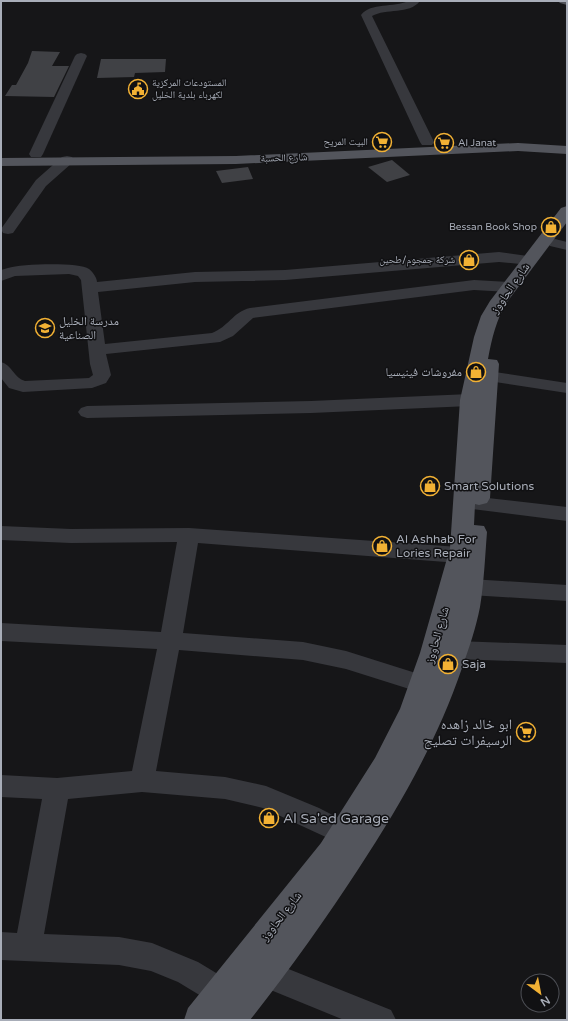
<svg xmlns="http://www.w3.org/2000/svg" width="568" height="1021" font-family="'Varela Round','Noto Naskh Arabic',sans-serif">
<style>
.building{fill:#404145}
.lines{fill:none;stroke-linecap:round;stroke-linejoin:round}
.minor{fill:#37383d;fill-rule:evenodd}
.major{fill:#53555c;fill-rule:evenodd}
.labels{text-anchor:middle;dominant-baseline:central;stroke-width:3;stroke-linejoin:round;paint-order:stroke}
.far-poi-label{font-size:10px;fill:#a8adb8;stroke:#111113;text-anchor:end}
.far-street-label{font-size:10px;fill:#a8adb8;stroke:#111113}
.street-label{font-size:12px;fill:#a8adb8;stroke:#111113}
.poi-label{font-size:12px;fill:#a8adb8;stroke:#111113;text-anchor:start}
.near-poi-label{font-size:14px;fill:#a8adb8;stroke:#111113;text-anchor:end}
</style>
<rect width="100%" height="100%" fill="#161618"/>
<g class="building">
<path d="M32,51l28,1 -8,14h17l-15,31 -49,-1 7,-11h4l12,-22z"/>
<path d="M101,59h65l-1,13 -30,1 -1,4 -37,1z"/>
<path d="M392,160l18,15 -23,7 -19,-15z"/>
<path d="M248,167l5,12 -31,4 -6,-12z"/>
</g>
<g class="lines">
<g class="minor">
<path d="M408,1h12c-11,14 -34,7 -48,15l62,126 -2,3h-10l-2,-3 -59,-127c10,-13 33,-7 47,-14z"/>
<path d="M81,53l4,1 2,2 -44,98 -2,3h-10l-2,-3 46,-98 2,-2z"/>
<path d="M67,156l5,1 2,3 -2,3 -26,23 -33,47 -5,1 -5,-1 -2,-4 35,-49 26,-23z"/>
<path d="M555,239l12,3v8l-17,-4 -2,-3 2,-3z"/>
<path d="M499,252l36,5 3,3 -3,3 -5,2 -31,-3 -214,18 -90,2 -97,10 7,52 107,-11c16,-6 21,-21 38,-25l224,-28 35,2 6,2 2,3 -2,3 -6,2 -35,-2 -221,28 -20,18 -13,6 -114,12 5,21 -5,8 -14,5 -69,4 -14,-4 -8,-10v-16c11,3 13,16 24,19l64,-3 4,-3 -3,-11 -9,-84 -3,-4 -9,-2 -54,2 -14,5v-11l7,-2c13,-4 71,-6 81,1 4,3 8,9 8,13l98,-10 90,-2z"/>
<path d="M488,371l79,12v10l-85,-13 -3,-4 3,-4z"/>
<path d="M470,394l6,2 3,4 -3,4 -6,2 -159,7 -224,5 -6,-2 -3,-4 3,-4 6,-2 224,-5z"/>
<path d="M479,497l88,10v14l-95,-12 -3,-5 3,-5z"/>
<path d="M1,526l70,3 118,-1 270,19 7,3 3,5 -3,5 -7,3 -261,-20 -15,90 120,9 43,9 76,24 8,2 4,7 -4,7 -8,2 -76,-24 -43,-9 -124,-10 -23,121 69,6 41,9 53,22 33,17 4,8 -4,8 -9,4 -80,-37 -38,-9 -83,-7 -74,7 -24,135 75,3 33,6 46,19 33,20 5,10 -5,10 -10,5 -10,-5 -33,-20 -27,-11 -32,-6 -118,-5v-28l16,1 25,-134 -41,-2v-22l56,3 75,-7 25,-122 -156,-8v-18l160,9 16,-90 -106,1 -70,-3z"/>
<path d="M470,579l97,6v16l-97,-6 -8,-2 -3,-6 3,-6z"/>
<path d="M456,641l111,4v18l-111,-4 -8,-3 -3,-6 3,-6z"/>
<path d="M266,960l125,50 5,10h-52l-88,-36 -4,-10 4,-10z"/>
</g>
<g class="major">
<path d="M558,1h9v4l-7,-2z"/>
<path d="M518,143l49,3v8l-49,-3 -282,13 -235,2v-8l235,-2z"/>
<path d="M567,206v16l-60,80c-11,18 -15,36 -19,57l9,1 2,4 -9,134 -3,5 -8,2 -4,-1 -1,21 10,1 3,6c-2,25 -3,51 -7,75 -4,21 -11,41 -18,61 -25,73 -61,136 -103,200 -34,52 -70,103 -109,152h-66l4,-12 133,-165 54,-85 25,-49 20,-56 30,-105 10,-148 14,-63 7,-21 9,-15 71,-93z"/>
</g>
</g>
<defs>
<g id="civic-ring" transform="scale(1)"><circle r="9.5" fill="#111113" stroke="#f2b134" stroke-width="1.5"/><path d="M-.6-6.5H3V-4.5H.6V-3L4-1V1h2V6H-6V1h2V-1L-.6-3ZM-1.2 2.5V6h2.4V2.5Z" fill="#f2b134"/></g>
<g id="supermarket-ring" transform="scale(1)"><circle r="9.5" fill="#111113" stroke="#f2b134" stroke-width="1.5"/><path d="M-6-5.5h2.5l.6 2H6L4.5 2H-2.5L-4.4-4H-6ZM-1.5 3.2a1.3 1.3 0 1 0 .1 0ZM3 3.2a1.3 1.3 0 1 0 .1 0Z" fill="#f2b134"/></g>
<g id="shop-ring" transform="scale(1)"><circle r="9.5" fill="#111113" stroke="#f2b134" stroke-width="1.5"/><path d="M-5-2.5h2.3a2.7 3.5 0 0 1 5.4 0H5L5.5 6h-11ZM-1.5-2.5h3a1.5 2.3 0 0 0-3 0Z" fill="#f2b134"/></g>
<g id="school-ring" transform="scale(1)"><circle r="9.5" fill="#111113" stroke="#f2b134" stroke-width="1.5"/><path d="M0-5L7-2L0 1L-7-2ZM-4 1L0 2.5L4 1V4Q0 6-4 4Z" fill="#f2b134"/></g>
</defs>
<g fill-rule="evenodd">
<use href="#civic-ring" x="138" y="89"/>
<use href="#supermarket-ring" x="382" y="142"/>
<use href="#supermarket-ring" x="444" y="143"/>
<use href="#shop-ring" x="551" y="227"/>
<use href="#shop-ring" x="469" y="260"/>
<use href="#school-ring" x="45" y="328"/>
<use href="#shop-ring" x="476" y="372"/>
<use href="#shop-ring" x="430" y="486"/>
<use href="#shop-ring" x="382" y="546"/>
<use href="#shop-ring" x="448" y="664"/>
<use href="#supermarket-ring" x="526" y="732"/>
<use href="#shop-ring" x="269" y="818"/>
</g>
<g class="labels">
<g class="far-poi-label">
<text x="152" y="83" text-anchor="start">المستودعات المركزية<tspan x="152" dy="12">لكهرباء بلدية الخليل</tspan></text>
<text x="368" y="142">البيت المريح</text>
<text x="458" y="143" text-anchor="start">Al Janat</text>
<text x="537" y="227">Bessan Book Shop</text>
<text x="455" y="260">شركة جمجوم/طحين</text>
</g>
<g class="far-street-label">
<text transform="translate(284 158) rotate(-2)">شارع الحسبة</text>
</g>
<g class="street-label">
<text transform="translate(510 288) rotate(-55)">شارع الحاووز</text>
<text transform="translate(437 635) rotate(-74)">شارع الحاووز</text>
<text transform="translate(281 916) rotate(-52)">شارع الحاووز</text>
</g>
<g class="poi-label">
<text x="59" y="321">مدرسة الخليل<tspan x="59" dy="14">الصناعية</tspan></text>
<text x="462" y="372" text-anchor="end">مفروشات فينيسيا</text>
<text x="444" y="486">Smart Solutions</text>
<text x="396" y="539">Al Ashhab For<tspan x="396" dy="14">Lories Repair</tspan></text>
<text x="462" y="664">Saja</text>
</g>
<g class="near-poi-label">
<text x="512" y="724">ابو خالد زاهده<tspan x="512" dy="16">الرسيفرات تصليح</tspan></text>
<text x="283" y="818" text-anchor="start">Al Sa'ed Garage</text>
</g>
</g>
<rect width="568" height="1021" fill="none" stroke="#a8adb8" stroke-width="4"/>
<g transform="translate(540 993) rotate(148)"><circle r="19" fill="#111113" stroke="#4d4f55"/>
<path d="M0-3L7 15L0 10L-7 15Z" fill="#f2b134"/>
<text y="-6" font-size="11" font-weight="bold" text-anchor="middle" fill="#a8adb8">N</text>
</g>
</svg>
